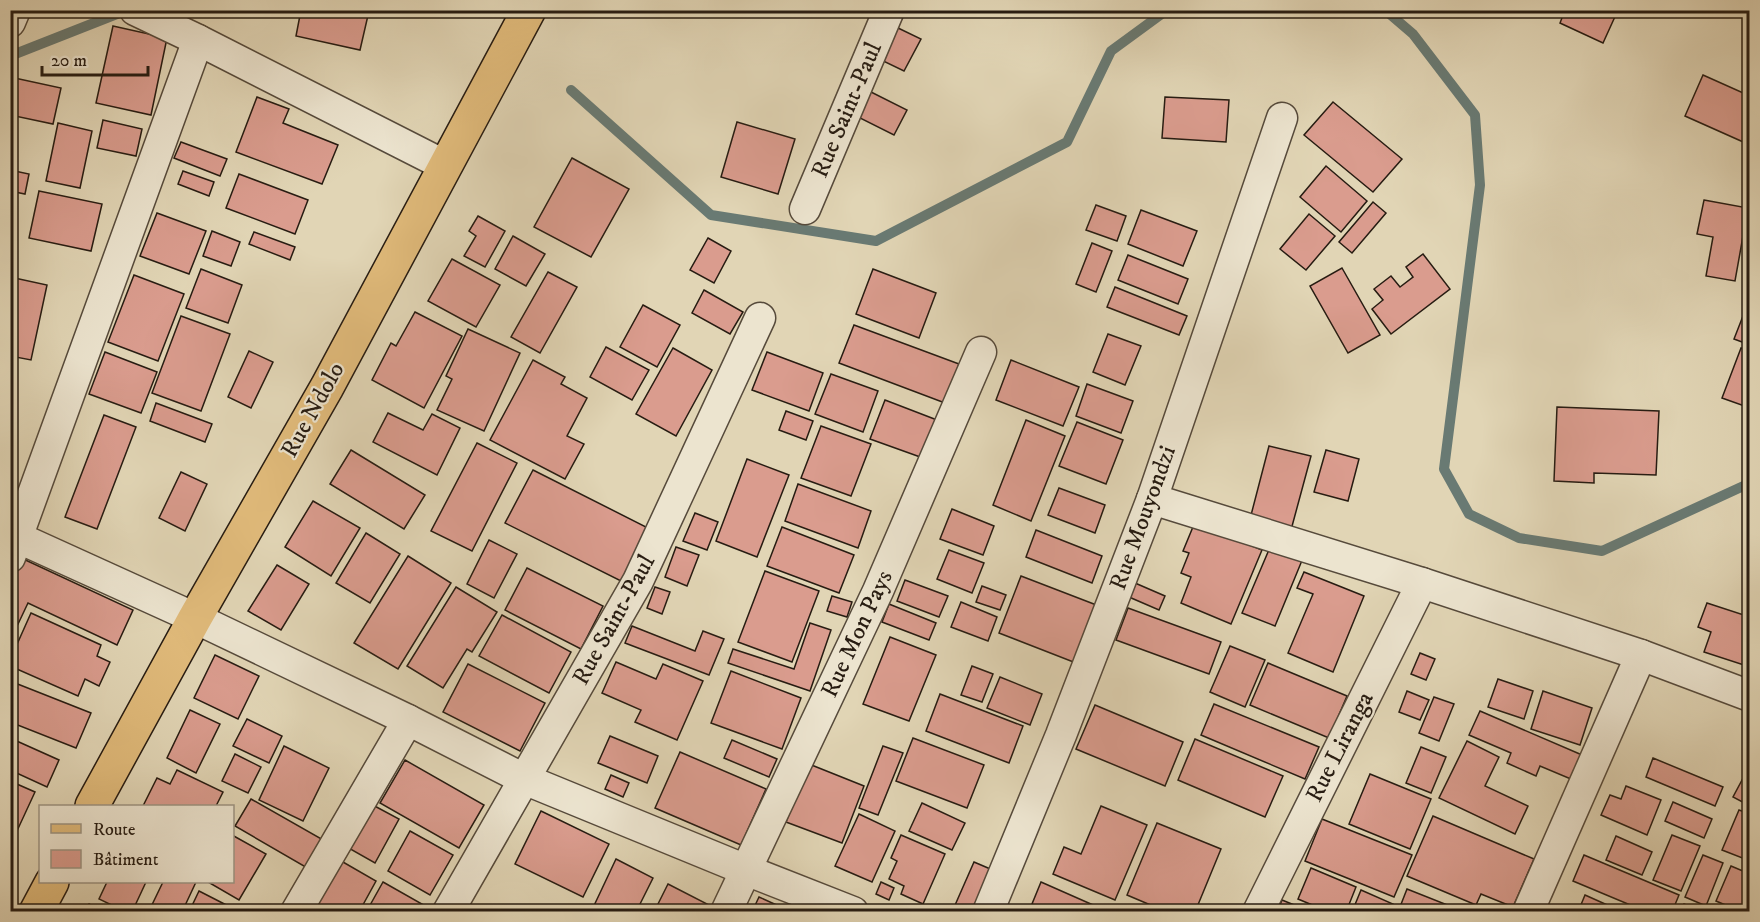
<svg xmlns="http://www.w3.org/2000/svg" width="1760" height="922" font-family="'IM FELL DW Pica',serif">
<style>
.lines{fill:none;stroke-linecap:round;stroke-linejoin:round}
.stream{stroke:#697a73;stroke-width:10}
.building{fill:#da9c8e;stroke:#271c12;stroke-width:1.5}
.street-casing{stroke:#564a3b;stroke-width:33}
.primary-casing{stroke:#271c12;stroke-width:36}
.street{stroke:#ece4cf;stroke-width:30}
.primary{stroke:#e0ba7a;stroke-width:33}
.labels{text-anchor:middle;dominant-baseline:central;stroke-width:4.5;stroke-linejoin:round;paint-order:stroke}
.street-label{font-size:24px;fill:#271c12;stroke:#ece4cf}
</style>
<rect width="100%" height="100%" fill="#e1d5b5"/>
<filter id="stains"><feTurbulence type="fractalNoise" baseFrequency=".00333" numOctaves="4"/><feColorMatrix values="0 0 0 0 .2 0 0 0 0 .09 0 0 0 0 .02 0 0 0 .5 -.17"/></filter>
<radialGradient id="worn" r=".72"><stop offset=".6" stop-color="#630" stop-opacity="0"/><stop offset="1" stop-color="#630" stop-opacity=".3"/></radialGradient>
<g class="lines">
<g class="stream">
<path d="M1385,10l28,24 62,81 5,70 -36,284 25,45 50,24 83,13 148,-68"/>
<path d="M10,56l117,-46"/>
<path d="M571,90l140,125 165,26 191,-99 44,-91 56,-41"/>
</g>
</g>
<g class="building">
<path d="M301,10l68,1 -9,39 -64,-14z"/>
<path d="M1565,10h53l-15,33 -43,-20z"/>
<path d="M113,26l54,12 -16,77 -55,-12z"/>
<path d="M896,27l25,12 -17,32 -25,-12z"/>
<path d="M1703,75l47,21v49l-65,-29z"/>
<path d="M10,77l51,11 -8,36 -43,-9z"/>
<path d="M869,91l38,19 -13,25 -38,-19z"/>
<path d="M257,97l32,12 -6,14 55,22 -16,39 -86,-32z"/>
<path d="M1165,97l64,3 -3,42 -64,-4z"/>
<path d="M1333,102l69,57 -29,33 -69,-57z"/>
<path d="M103,120l39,9 -6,27 -39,-8z"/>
<path d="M737,122l58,17 -17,55 -57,-17z"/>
<path d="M58,123l34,8 -12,57 -34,-7z"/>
<path d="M181,142l46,17 -7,17 -46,-18z"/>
<path d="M572,158l57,31 -38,68 -57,-30z"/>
<path d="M1326,166l41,35 -26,31 -41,-35z"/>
<path d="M10,170l19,4 -4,20 -15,-3z"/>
<path d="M183,171l31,11 -5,14 -31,-12z"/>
<path d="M239,174l69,26 -13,34 -69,-26z"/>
<path d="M39,191l63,13 -11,47 -62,-13z"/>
<path d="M1704,200l44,8 -13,73 -29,-5 7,-39 -16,-3z"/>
<path d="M1373,202l13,11 -34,40 -13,-11z"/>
<path d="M1096,205l30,11 -9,25 -31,-11z"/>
<path d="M1141,210l56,21 -14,35 -55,-22z"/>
<path d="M157,213l49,18 -17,43 -49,-18z"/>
<path d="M1309,214l26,22 -29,34 -26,-21z"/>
<path d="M478,216l27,15 -20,36 -21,-11 12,-20 -7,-5z"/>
<path d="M212,231l28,11 -9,24 -28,-10z"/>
<path d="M254,232l41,15 -5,13 -41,-16z"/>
<path d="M513,236l32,18 -19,32 -31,-17z"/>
<path d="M708,238l23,13 -17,32 -24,-13z"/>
<path d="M1092,243l20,8 -16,41 -20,-8z"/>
<path d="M1423,254l27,35 -59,45 -19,-25 11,-9 -9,-11 17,-13 9,11 13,-10 -7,-10z"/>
<path d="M1128,255l60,24 -10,25 -60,-24z"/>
<path d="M452,259l48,26 -24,42 -48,-26z"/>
<path d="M1342,268l38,67 -32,18 -38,-67z"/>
<path d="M201,269l41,16 -14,38 -42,-15z"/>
<path d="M873,269l63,24 -17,45 -63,-24z"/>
<path d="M548,272l29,15 -37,66 -29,-16z"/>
<path d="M134,275l50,19 -26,67 -50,-19z"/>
<path d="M10,277l37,8 -16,75 -21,-4z"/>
<path d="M1115,287l72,29 -8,19 -72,-28z"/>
<path d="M704,290l39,22 -13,22 -38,-21z"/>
<path d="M1750,298v47l-16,-6z"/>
<path d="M643,305l37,20 -23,42 -37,-20z"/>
<path d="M415,312l47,24 -38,72 -52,-28 19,-37 5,3z"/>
<path d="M181,316l49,18 -29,77 -49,-18z"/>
<path d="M854,325l105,39 -14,39 -106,-40z"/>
<path d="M468,329l52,24 -36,78 -47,-21 15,-31 -6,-3z"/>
<path d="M1108,334l33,12 -16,39 -32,-13z"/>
<path d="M606,347l43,23 -17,30 -42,-23z"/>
<path d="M673,348l39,22 -36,66 -40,-22z"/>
<path d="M1741,348l9,4v56l-28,-10z"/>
<path d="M249,351l24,11 -22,46 -23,-11z"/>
<path d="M105,352l52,20 -16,41 -52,-19z"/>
<path d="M767,352l56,21 -14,38 -57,-21z"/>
<path d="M533,360l32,17 -4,7 26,14 -20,38 17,8 -19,35 -75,-39z"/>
<path d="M1011,360l68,27 -16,39 -67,-26z"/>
<path d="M831,374l47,17 -15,41 -48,-18z"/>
<path d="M1087,384l46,17 -12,32 -45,-17z"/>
<path d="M885,400l52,20 -14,38 -53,-19z"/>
<path d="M156,403l56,21 -7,18 -55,-21z"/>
<path d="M1557,407l102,4 -3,64 -62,-2v10l-40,-2z"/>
<path d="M786,411l27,10 -7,19 -27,-10z"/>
<path d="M388,413l35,17 9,-16 28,14 -23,47 -64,-33z"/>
<path d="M104,415l32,12 -39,102 -32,-12z"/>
<path d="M1026,420l39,16 -34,85 -38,-16z"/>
<path d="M1077,422l46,18 -17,44 -47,-18z"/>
<path d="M821,426l50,18 -20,52 -50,-18z"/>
<path d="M477,443l40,20 -45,88 -41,-20z"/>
<path d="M1269,446l42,10 -20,74 -41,-11z"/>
<path d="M351,450l74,45 -21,34 -74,-45z"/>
<path d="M1326,450l33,9 -11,42 -34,-9z"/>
<path d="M747,459l42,16 -32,82 -41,-16z"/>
<path d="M533,470l115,58 -27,53 -116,-58z"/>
<path d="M181,472l26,12 -22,47 -26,-13z"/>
<path d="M798,484l73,27 -13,37 -73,-27z"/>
<path d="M1059,488l46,17 -10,28 -47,-18z"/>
<path d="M313,501l47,27 -29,48 -46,-29z"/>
<path d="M952,509l42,17 -11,29 -43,-16z"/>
<path d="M695,513l23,9 -11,28 -24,-9z"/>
<path d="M1195,522l67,28 -31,74 -50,-21 10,-26 -10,-4 8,-20 -6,-2z"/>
<path d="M782,527l72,28 -15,38 -72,-27z"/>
<path d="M1036,530l66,26 -10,27 -66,-26z"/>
<path d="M366,533l34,21 -30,49 -34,-20z"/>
<path d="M489,540l28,14 -23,44 -27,-14z"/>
<path d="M1271,545l32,13 -28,68 -33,-13z"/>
<path d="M676,547l23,8 -12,31 -22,-9z"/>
<path d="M949,550l35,13 -12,30 -35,-14z"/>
<path d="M408,556l43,27 -53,86 -44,-26z"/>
<path d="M19,557l114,53 -16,35 -89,-42 -18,38v-66z"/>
<path d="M277,565l32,19 -28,46 -33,-19z"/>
<path d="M527,568l76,38 -22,43 -76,-39z"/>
<path d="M765,571l54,20 -27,71 -54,-20z"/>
<path d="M1304,572l60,24 -31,76 -45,-19 25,-59 -16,-6z"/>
<path d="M1021,576l78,30 -23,57 -77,-30z"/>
<path d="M905,580l43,16 -9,21 -42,-16z"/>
<path d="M1135,583l30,13 -6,14 -30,-13z"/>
<path d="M982,586l24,9 -6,15 -24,-8z"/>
<path d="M456,587l41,25 -25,40 -5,-3 -24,39 -36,-22z"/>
<path d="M655,587l15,5 -8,22 -15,-6z"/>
<path d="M832,596l20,6 -5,15 -20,-6z"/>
<path d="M961,602l36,15 -9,24 -37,-14z"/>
<path d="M1707,603l43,14v50l-46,-15 7,-20 -13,-5z"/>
<path d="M889,604l47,19 -7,17 -47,-18z"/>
<path d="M1128,608l93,34 -12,32 -93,-34z"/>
<path d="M31,613l70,32 -4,11 13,6 -11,24 -14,-7 -7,17 -68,-30v-6z"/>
<path d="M502,615l69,37 -22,41 -70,-37z"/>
<path d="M810,623l21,7 -21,61 -82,-28 5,-14 61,20z"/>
<path d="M632,626l63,25 8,-20 21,8 -15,36 -84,-32z"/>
<path d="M890,637l46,18 -27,66 -46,-17z"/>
<path d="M1230,646l35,14 -20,47 -35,-15z"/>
<path d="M1420,653l15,6 -9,21 -15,-6z"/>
<path d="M215,655l44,21 -21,43 -44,-21z"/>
<path d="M616,662l40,17 7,-15 40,17 -26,59 -42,-18 6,-12 -39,-17z"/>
<path d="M1268,663l79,33 -18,42 -79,-33z"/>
<path d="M468,664l77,39 -25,48 -77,-39z"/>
<path d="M972,666l21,8 -11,28 -21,-7z"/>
<path d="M731,671l70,27 -19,51 -71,-26z"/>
<path d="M1000,677l42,17 -12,31 -43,-17z"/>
<path d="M1498,679l35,12 -9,28 -36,-12z"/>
<path d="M10,681l81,32 -15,35 -66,-26z"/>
<path d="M1407,691l22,9 -9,20 -21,-8z"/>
<path d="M1543,691l49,17 -12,37 -49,-16z"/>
<path d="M940,694l83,32 -14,37 -83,-32z"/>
<path d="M1434,697l20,7 -15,37 -20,-8z"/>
<path d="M1214,704l105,43 -14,32 -104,-44z"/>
<path d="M1095,705l88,37 -18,44 -89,-37z"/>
<path d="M190,710l30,14 -24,49 -29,-15z"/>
<path d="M1480,711l109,47 -11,24 -38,-16 -4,10 -29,-13 4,-10 -42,-18z"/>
<path d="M247,719l35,17 -13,27 -36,-17z"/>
<path d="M610,736l48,20 -11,27 -49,-20z"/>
<path d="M10,738l49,22 -12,27 -37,-17z"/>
<path d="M913,738l71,27 -17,43 -71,-27z"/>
<path d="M1195,739l88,37 -18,41 -87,-37z"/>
<path d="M732,740l45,19 -8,18 -45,-19z"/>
<path d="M1467,741l32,16 -14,29 43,20 -13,28 -76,-36z"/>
<path d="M284,746l45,22 -26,53 -44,-21z"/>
<path d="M883,746l20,7 -25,62 -19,-7z"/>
<path d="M1421,747l25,10 -15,36 -25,-10z"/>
<path d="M680,752l86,37 -25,56 -86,-37z"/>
<path d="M235,754l26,13 -13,26 -26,-12z"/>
<path d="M1653,758l70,29 -8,19 -69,-29z"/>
<path d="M405,760l79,45 -25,43 -79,-45z"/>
<path d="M809,764l55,22 -22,57 -56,-21z"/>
<path d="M1750,765v41l-17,-9z"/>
<path d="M177,770l46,22 -7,14h-73l14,-28 13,6z"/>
<path d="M1370,774l61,25 -21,50 -61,-25z"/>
<path d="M611,775l18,8 -6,14 -18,-8z"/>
<path d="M10,781l25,11 -25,54z"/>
<path d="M1626,786l35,14 -14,35 -46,-20 9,-20 11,4z"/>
<path d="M251,799l74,42 -16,28 -74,-43z"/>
<path d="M1673,802l39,17 -8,19 -39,-17z"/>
<path d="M369,803l30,16 -24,44 -30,-17z"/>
<path d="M922,803l43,20 -13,27 -43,-19z"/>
<path d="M1101,806l46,19 -32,75 -62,-26 11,-27 17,7z"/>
<path d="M1739,810l11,4v47l-28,-11z"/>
<path d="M541,811l68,33 -26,53 -68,-33z"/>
<path d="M859,814l36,17 -23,51 -37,-16z"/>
<path d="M1433,816l101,43 -21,48 -32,-13 -5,11 -69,-29z"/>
<path d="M1322,819l90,36 -18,42 -89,-36z"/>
<path d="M1157,823l64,26 -26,63h-28l-40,-17z"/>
<path d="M410,831l43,24 -23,40 -42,-24z"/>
<path d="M232,835l34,19 -27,46 -31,-18h24z"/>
<path d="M901,835l44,19 -22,50 -22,-10 3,-8 -15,-7 8,-18 -6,-3z"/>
<path d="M1672,835l28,11 -19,45 -28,-11z"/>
<path d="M1616,836l36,16 -10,23 -36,-15z"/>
<path d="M1584,855l95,40 -7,17h-25l-74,-31z"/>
<path d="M1703,855l20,8 -17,43 -21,-9z"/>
<path d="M336,858l40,23 -17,31h-53z"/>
<path d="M616,859l37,19 -17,34h-45z"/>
<path d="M974,862l21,9 -18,41h-25z"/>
<path d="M1731,866l19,8v38h-8l-26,-11z"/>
<path d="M1311,868l45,19 -10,25h-17l-31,-13z"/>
<path d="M107,882h39l-14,30h-6l-27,-13z"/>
<path d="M163,882h33l-14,30 -33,-1z"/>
<path d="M383,882l46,26 -2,4h-51l-7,-5z"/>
<path d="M881,882l13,6 -5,12 -13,-6z"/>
<path d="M1041,882l68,30h-61l-16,-8z"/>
<path d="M668,884l43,22 -3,6h-54z"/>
<path d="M1407,889l53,21v2h-62z"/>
<path d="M1361,890l32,14 -4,8h-37z"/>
<path d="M199,891l41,21h-51z"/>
<path d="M1585,895l38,17h-45z"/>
<path d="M759,897l33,15h-40z"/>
<path d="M1282,900l22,9 -1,3h-26z"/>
<path d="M89,904l15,8h-18z"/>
<path d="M1684,904l17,8h-20z"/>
<path d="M1122,905l15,7h-18z"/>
</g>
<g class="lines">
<g class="street-casing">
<g id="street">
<path d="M135,10l63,30 248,126"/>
<path d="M10,22l5,-12"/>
<path d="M805,209l84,-199"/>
<path d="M1152,499l270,84 219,72 109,41"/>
<path d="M10,534l185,84 213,102 116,59 222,91 107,42"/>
<path d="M10,557l188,-517"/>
<path d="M296,912l112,-192"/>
<path d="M448,912l190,-331 122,-263"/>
<path d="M726,912l152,-321 103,-239"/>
<path d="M988,912l73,-177 91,-236 130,-381"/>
<path d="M1258,912l164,-329"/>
<path d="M1528,912l113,-257"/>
</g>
</g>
<g class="primary-casing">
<g id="primary">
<path d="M92,806l103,-188 132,-231 202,-377"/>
<path d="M36,912l16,-30"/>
</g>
</g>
<use href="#street" class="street"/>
<use href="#primary" class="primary"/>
</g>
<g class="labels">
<g class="street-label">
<text transform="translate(847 110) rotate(-67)">Rue Saint-Paul</text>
<text transform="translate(313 410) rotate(-61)">Rue Ndolo</text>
<text transform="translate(1143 518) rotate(-70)">Rue Mouyondzi</text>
<text transform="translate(614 620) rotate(-61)">Rue Saint-Paul</text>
<text transform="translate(857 634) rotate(-65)">Rue Mon Pays</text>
<text transform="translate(1340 747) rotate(-63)">Rue Liranga</text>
</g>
</g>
<rect width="1760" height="922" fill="none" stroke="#e1d5b5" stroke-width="36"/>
<rect x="12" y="12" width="1736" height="898" fill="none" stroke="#271c12" stroke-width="3"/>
<rect x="18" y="18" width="1724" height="886" fill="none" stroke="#271c12" stroke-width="1.5"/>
<rect x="39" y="805" width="195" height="78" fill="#ece4cf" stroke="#9d9483" stroke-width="1.5"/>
<rect x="51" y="824" width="30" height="9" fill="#e0ba7a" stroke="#9d9483" stroke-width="1.5"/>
<text x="93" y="835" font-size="18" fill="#271c12">Route</text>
<rect x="51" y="850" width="30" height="18" fill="#da9c8e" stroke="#9d9483" stroke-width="1.5"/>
<text x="93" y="865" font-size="18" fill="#271c12">Bâtiment</text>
<path d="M42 66v9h106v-9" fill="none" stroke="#271c12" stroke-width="3"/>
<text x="51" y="66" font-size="18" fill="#271c12" stroke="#ece4cf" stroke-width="4.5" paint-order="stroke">20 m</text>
<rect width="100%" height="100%" filter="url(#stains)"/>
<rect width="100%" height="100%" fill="url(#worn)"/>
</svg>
